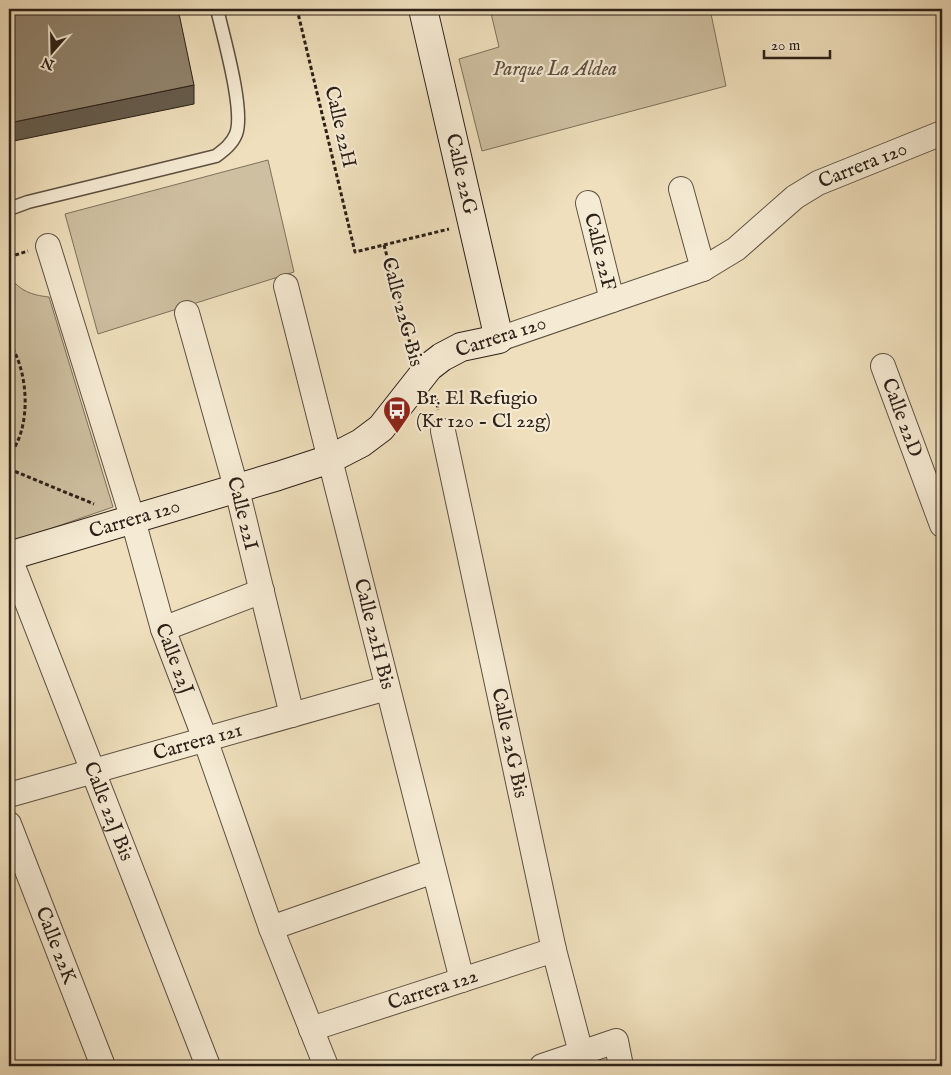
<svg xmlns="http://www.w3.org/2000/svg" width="951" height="1075" font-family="'IM FELL English',serif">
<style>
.green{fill:#cebfa0;stroke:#7d705c}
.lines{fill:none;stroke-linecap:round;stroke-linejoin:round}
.lane-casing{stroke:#5d5041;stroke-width:15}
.street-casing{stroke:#5d5041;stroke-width:26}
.secondary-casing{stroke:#2c2018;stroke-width:30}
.path{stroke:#2c2018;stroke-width:3;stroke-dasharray:4 2.5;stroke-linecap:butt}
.lane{stroke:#f5ead3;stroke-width:12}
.street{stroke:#f5ead3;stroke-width:24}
.secondary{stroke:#f5ead3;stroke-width:28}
.shaded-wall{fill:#665c4c;stroke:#2c2018}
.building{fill:#91836d;stroke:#2c2018}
.labels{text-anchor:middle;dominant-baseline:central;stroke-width:4.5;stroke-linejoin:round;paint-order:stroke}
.park-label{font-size:20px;font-style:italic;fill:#5d5041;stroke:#f5ead3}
.street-label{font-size:20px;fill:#2c2018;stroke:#f5ead3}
.poi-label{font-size:20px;fill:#2c2018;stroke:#f5ead3;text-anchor:start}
</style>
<rect width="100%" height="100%" fill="#efdfbc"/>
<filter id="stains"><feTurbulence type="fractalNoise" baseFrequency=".004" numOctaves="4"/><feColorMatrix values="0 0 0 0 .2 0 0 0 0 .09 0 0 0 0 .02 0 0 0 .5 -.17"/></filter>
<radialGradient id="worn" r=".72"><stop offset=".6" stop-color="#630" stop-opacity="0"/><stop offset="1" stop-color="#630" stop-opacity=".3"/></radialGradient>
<g class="green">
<path d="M490,9h220l16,77 -244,65 -23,-92 40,-12z"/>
<path d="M268,160l26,112 -196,62 -33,-120z"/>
<path d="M9,276c11,15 22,19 40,21l64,210 -104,36z"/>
</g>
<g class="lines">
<g class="lane-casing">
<path id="lane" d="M9,209l19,-7 188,-46c8,-6 16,-12 20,-22 9,-23 -13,-99 -19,-125"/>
</g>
<g class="street-casing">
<g id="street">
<path d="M681,189l22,80"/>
<path id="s1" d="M588,203l24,97"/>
<path id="s2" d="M48,246l85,274 30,109 42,110 66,189 55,138"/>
<path id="s3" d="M286,286l176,694"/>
<path id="s4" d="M187,313l52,185 53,217"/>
<path id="s5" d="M499,339l204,-70 33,-20 59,-52 23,-14 124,-50"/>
<path id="s6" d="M883,366l59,159"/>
<path id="s7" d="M443,431l111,519 27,103"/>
<path id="s8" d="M9,556l199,510"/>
<path d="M163,629l99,-38"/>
<path id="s9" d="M9,795l378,-107"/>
<path id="s10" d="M9,824l94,242"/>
<path d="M271,928l163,-57"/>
<path id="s11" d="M311,1029l243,-79"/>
<path d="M542,1066l74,-25 5,25"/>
</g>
</g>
<g class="secondary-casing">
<g id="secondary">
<path id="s12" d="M9,556l269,-80 52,-17 31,-16 20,-15 48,-61 13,-10 19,-10 38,-8 -76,-330"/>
</g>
</g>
<g class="path">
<path d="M297,9l58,243 94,-23"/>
<path d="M384,245l28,106"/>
<path d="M9,257l19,-6"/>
<path d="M9,343c20,27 23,86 0,112"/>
<path d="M436,397l2,13"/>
<path d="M9,469l85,35"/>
</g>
<use href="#lane" class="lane"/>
<use href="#street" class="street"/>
<use href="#secondary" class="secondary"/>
</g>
<path class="shaded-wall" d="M194,85v19l-185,38v-19z"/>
<path class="building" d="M9,9h169l16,76 -185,38z"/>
<defs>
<g id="bus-pin" transform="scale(1.4375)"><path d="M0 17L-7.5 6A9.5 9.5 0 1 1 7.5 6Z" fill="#8f2418" stroke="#f5ead3"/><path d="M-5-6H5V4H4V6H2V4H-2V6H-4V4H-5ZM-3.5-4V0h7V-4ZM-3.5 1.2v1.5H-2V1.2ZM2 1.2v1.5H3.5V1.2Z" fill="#fff"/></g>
</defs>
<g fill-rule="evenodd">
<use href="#bus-pin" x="397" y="410"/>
</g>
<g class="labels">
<g class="park-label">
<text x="555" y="69">Parque La Aldea</text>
</g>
<g class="street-label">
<text transform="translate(340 127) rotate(77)">Calle 22H</text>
<text stroke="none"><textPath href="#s5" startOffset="408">Carrera 120</textPath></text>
<text transform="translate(461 174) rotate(77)">Calle 22G</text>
<text stroke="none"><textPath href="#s1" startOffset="50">Calle 22F</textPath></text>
<text transform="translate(402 312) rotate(75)">Calle 22G Bis</text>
<text transform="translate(501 337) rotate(-18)">Carrera 120</text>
<text stroke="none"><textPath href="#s6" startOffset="55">Calle 22D</textPath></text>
<text stroke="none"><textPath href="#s4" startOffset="208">Calle 22I</textPath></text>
<text stroke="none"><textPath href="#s12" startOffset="131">Carrera 120</textPath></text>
<text stroke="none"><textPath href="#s3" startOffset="359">Calle 22H Bis</textPath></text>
<text stroke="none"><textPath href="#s2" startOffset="432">Calle 22J</textPath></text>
<text stroke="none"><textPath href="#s9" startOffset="196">Carrera 121</textPath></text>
<text stroke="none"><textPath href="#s7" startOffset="319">Calle 22G Bis</textPath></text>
<text stroke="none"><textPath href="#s8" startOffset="274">Calle 22J Bis</textPath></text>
<text stroke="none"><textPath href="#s10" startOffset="130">Calle 22K</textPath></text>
<text stroke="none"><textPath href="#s11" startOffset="128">Carrera 122</textPath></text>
</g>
<g class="poi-label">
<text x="416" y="398">Br. El Refugio<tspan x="416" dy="23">(Kr 120 - Cl 22g)</tspan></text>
</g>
</g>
<rect width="951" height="1075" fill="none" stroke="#efdfbc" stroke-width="30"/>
<rect x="10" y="10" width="931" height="1055" fill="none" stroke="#2c2018" stroke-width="2.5"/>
<rect x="15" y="15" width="921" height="1045" fill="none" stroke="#2c2018"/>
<g transform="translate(52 52) rotate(200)" stroke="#f5ead3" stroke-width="4" paint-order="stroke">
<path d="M0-4L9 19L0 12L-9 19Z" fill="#2c2018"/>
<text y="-8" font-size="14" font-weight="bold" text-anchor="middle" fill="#2c2018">N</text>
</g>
<path d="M764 50v8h66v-8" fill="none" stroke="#2c2018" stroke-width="2.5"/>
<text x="771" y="50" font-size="15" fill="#2c2018" stroke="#f5ead3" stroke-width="4" paint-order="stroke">20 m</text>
<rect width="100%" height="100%" filter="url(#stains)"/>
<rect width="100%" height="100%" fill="url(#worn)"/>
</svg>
